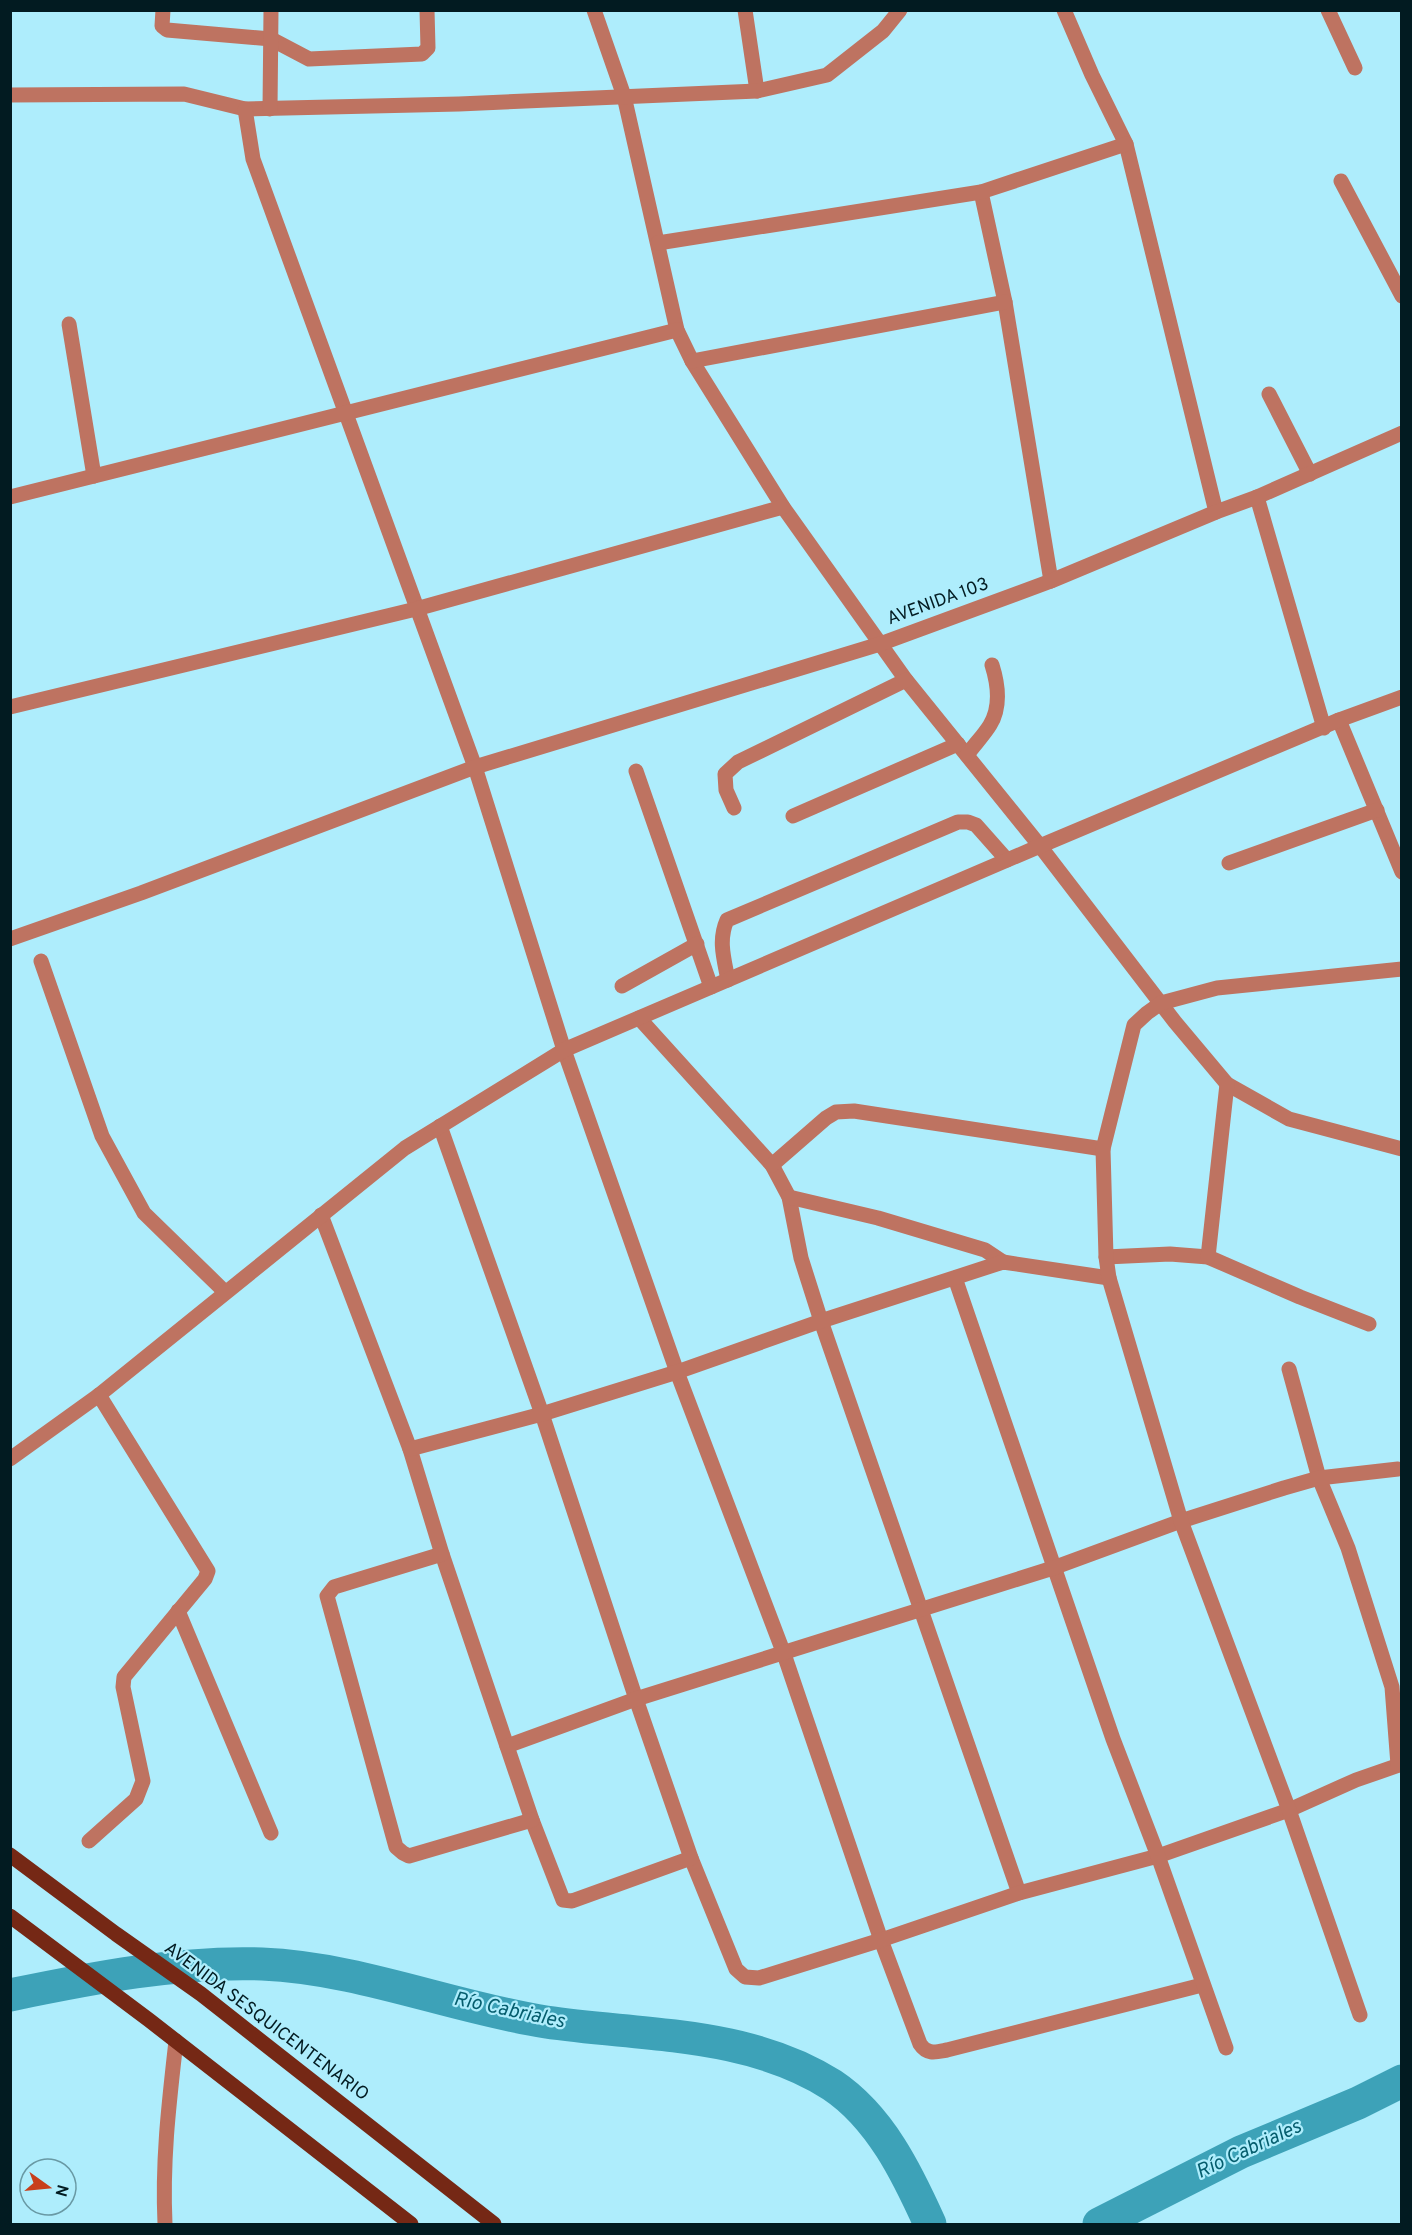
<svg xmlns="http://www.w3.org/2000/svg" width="1412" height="2235" font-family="Overpass,sans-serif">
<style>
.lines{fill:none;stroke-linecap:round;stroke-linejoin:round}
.river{stroke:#3da2b8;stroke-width:33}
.minor{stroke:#be7361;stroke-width:15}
.major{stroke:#752815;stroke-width:15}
.labels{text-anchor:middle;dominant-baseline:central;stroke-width:4.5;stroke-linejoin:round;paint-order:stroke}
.street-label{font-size:18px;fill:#021b21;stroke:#aeedfc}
.water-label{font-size:20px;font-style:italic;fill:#055d6d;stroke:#aeedfc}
</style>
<rect width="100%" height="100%" fill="#aeedfc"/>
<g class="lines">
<g class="river">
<path d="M10,1995c82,-17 169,-34 252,-31 97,4 189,43 284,58 95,14 202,9 286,63 48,32 75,88 98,139"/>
<path d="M1099,2224l142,-72 117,-49 44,-22"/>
</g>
<g class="minor">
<path d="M163,10l-1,16 5,4 104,9 38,20 113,-5 6,-6 -1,-38"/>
<path d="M594,10l30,86 53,234 15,31 91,146 123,173 134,166 135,176 52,62 62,35 113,30"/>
<path d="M745,10l12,81"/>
<path d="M1064,10l28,65 34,69 90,368"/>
<path d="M1328,10l27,58"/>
<path d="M10,95l174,-1 61,15 214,-5 298,-13 70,-16 56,-44 17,-21"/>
<path d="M245,109l8,50 222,608 89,283 113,322 107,282 97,286 39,104c7,11 16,8 27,6l255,-65"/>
<path d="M270,109l1,-99"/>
<path d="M1341,181l61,115"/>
<path d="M981,192l24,110 46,279"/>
<path d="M658,243l323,-51 145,-48"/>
<path d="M69,324l25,152"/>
<path d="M692,361l313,-59"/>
<path d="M1269,394l41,80"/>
<path d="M10,497l667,-167"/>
<path d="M1257,497l67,231"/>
<path d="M10,707l406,-98 367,-102"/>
<path d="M1339,720l63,152"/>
<path d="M967,755c7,-10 17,-20 23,-30 11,-18 8,-41 2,-60"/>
<path d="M636,771l75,216"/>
<path d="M734,808l-8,-18 -1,-16 13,-12 168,-82"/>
<path d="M793,816l165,-72"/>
<path d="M1229,863l148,-53"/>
<path d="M10,939l131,-46 334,-126 405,-123 171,-63 165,-69 41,-15 145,-64"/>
<path d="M41,961l61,175 42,77 81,79"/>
<path d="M728,980c-4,-21 -10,-40 -1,-60l231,-98h10l8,3 31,35"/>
<path d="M622,986l75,-42"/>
<path d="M639,1018l133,147 17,32 12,61 20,63 198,572"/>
<path d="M440,1126l102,288 94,285 55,159 45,111 9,8 14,1 122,-38 138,-47 139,-37 131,-46 67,-30 46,-16"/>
<path d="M772,1165l54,-47 10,-6 18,-1 249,38"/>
<path d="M789,1197l89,21 107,32 18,12"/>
<path d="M321,1215l89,234 32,105 90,266 31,80 9,1 119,-43"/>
<path d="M1106,1257l64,-3 38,3 92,40 69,27"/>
<path d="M1208,1257l19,-173"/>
<path d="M955,1278l158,461 45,117 68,192"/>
<path d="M1289,1369l30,109 29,70 44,139 6,78"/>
<path d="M410,1449l132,-35 135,-42 144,-51 182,-59 106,16"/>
<path d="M10,1459l89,-64 306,-247 159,-98 476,-204 299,-126 63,-23"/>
<path d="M442,1554l-108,33 -7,9 69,251 7,6 6,3 123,-36"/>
<path d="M178,1611l93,222"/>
<path d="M507,1746l129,-47 417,-131 128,-47 103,-33 35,-10 79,-9"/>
<path d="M89,1841l47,-42 7,-18 -20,-94 1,-10 81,-98 3,-8 -109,-176"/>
<path d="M1360,2015l-71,-205 -108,-289 -72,-243 -3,-21 -3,-108 31,-124 13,-12 14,-10 56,-15 185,-19"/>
<path d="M165,2224c-3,-63 4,-121 11,-183"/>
</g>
<g class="major">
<path d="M10,1855l106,79 85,60 293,230"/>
<path d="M10,1916l139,104 262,204"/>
</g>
</g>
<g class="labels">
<g class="street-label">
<text transform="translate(938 602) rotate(-20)">AVENIDA 103</text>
<text transform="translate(266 2022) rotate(37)">AVENIDA SESQUICENTENARIO</text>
</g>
<g class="water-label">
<text transform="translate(509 2011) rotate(12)">Río Cabriales</text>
<text transform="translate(1249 2150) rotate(-25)">Río Cabriales</text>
</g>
</g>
<rect width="1412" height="2235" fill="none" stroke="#021b21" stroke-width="24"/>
<g transform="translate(48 2187) rotate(105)"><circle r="28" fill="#aeedfc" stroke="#6999a4" stroke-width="1.5"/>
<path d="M0-4.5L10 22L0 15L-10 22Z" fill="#c83f1c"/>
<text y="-9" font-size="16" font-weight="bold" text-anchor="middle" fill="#021b21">N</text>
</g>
</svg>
